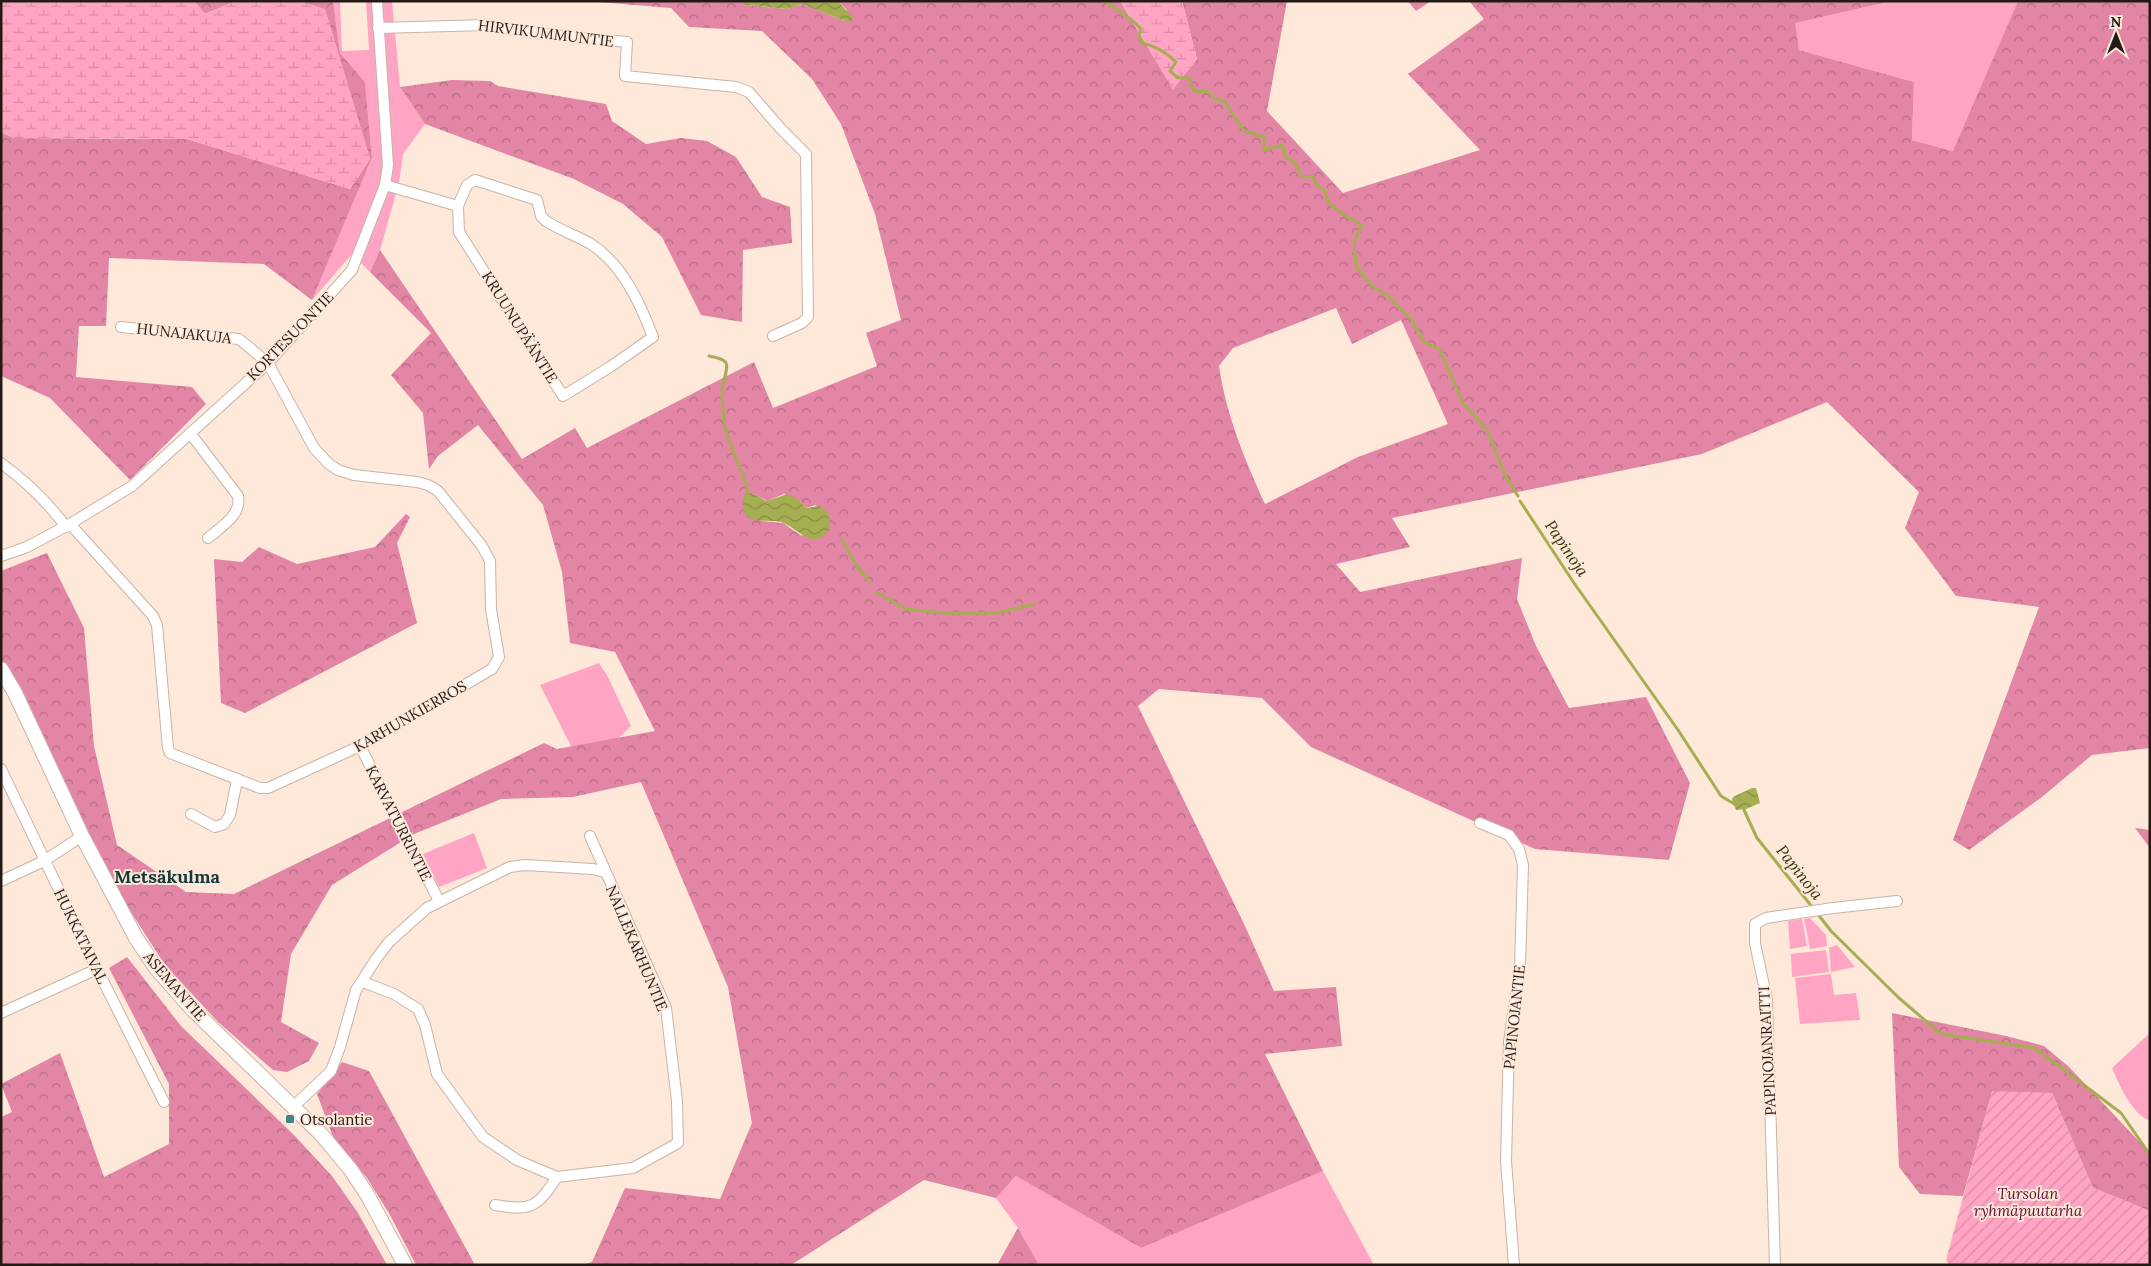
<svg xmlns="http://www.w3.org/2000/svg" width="2151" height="1266" font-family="Lora,serif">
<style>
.green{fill:#ffa4c2}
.forest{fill:url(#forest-crowns);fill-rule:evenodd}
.wetland{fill:url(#wetland-marsh)}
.garden{fill:url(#garden-furrows)}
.water{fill:url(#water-waves)}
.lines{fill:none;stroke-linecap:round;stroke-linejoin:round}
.stream{stroke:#a5ae50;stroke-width:3}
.minor-casing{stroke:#c8b3a5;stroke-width:12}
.secondary-casing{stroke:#c8b3a5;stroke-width:16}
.minor{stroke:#fff;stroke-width:10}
.secondary{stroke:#fff;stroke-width:14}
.poi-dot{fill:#3d8589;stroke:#fee8d9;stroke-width:2}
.labels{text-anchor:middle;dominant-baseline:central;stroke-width:4;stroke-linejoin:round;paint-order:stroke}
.street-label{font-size:15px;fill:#221a15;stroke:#fee8d9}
.poi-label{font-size:15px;fill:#221a15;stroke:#fee8d9;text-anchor:start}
.park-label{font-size:15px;font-style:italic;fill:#610d34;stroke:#fee8d9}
.water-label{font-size:16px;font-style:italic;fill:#2f330a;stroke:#fee8d9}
.quarter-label{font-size:18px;font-weight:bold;fill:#143739;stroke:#fee8d9}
</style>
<defs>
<pattern id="forest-crowns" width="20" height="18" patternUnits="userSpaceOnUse" patternTransform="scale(1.25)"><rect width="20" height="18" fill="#e385a5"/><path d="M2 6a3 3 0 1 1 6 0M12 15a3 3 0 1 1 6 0" fill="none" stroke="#b86c85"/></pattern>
<pattern id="wetland-marsh" width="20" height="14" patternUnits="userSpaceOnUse" patternTransform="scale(1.25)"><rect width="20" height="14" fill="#ffa4c2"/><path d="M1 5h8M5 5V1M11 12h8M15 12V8" fill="none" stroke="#da8da6"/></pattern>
<pattern id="garden-furrows" width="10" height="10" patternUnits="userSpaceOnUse" patternTransform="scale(1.25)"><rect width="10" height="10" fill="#ffa4c2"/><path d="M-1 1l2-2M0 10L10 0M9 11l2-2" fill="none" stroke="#da8da6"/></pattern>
<pattern id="water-waves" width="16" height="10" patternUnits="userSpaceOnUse" patternTransform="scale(1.25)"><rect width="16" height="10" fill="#a5ae50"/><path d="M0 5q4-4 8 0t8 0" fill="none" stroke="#868d41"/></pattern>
</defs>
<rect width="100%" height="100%" fill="#fee8d9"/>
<g class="green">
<path d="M333,1h7l2,50 27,-1 -3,-49h26l8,86 25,37 -22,30 -4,29 -19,67 -10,22 -18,-18 -40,46 60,-142 -7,-76 -25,-29z"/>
<path d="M1892,1h126l-64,150 -42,-11 2,-58 -115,-32 -5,-27z"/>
<path d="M599,663l8,12 24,51 -13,13 -43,15 -35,-69z"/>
<path d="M474,833l13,35 -48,19 -16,-33z"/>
<path d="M1810,918l16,17 1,11 -17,3 -6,-30z"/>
<path d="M1802,919l5,27 -17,3 -2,-28z"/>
<path d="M1837,945l18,22 -24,5 -2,-24z"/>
<path d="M1826,950l3,22 -37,5 -1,-23z"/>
<path d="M1831,974l3,21 22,-2 4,27 -60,4 -5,-46z"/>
<path d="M2150,1033v88c-19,-8 -30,-35 -38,-53z"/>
<path d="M1323,1171l51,94h-335l-21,-37 -22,-30 20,-22 125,72z"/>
</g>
<g class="forest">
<path d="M194,1h42l-31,13z"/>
<path d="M300,1h33l7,52 25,29 7,76 -60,142 -48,-36 -155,-6 -3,68h-27l-3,51 116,10 14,17 -76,76 -80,-82 -49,-22v-244l13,6 173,1 163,50 20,-30 -45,-149z"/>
<path d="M586,1h155l4,4 42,4 15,-5 43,17 2,-11 -9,-9h282l53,88 24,-30 -15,-58h105l-20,110 76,82 137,-43 -72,-76 76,-55 -15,-18h423l-97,22 4,27 115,32 -2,58 41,11 65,-150h132v747l-58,7 -50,42 -73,53 -16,-10 86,-233 -83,-11 -51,-68 14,-36 -92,-90 -125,52 -310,64 18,29 -74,17 24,28 162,-34 -5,41 19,47 33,62 77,-11 44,86 -21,77 -134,-11 -224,-102 -49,-49 -103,-9 -21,17 107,220 29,65 62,-4 6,59 -77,8 58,117 -182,77 -125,-72 -20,22 -72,-18 -133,85h-209l10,-3 33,-74 95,11 32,-76 -24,-136 -87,-205 -68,15 -72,2 -87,35 -82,51 -41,69 -10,68 38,21 -10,18 -22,11 -14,-2 -55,-48 -53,-57 -38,-59 -33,-60 -71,-149 -22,-37v-89l46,-18 37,75 10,118 23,99 69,47 48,2 310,-151 13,6 98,-18 -40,-79 -45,-9 -8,-71 -19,-67 -65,-80 -40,31 -9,13 -6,-56 -32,-38 40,-42 -61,-61 10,-22 142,209 53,-31 12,20 167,-86 19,46 104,-42 -11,-33 35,-13 -26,-106 -34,-90 -29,-45 -50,-48 -73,-4 -18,-19zM1336,308l16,36 49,-24 47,104 -90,33 -93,47c-20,-44 -39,-89 -46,-138l14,-18zM754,494l13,7 17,-7 17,8 5,6 10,-3 -14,31 -19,-13 -22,-2z"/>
<path d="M1408,1h23l-15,10z"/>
<path d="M452,80l38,1 8,5 108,18 6,17 34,23 35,-6 26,3 29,16 26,40 28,10 2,36 -49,7 -1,72 -41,-7 -39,-78 -39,-33 -49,-25 -149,-55 -25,-37z"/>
<path d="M406,514l4,3 -13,26 20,80 -172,90 -24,-10 -7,-144 28,3 17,-15 38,17 78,-17z"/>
<path d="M2135,828l15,2v18z"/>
<path d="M127,957l54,69 112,108 39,42 26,37 29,52h-386v-148l11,-5 -11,-28 59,-31 44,124 65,-33v-60l-60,-116z"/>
<path d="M1892,1013l114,23 38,10 25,21 81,86v58l-57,-23 -41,-95 -60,-1 -29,104 -43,-2 -21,-27z"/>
<path d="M342,1062l27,9 106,194h-59l-26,-50 -23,-37 -34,-41 -16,-43z"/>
<path d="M1018,1228l21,37h-42z"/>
</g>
<g class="wetland">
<path d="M1,1h193l11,13 31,-13h64l25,8 45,150 -20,30 -163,-50 -173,-1 -13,-6z"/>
<path d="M1120,1h62l15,58 -24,30z"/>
</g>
<path class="garden" d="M1992,1091l60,2 41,95 57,23v54h-201l-3,-5z"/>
<g class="water">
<path d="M741,1h97l15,17 -2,3h-6l-43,-17 -15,5 -42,-4z"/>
<path d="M752,493l14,8 22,-7 11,6 7,8 14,-2c10,6 11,14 9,24 -18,22 -30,-2 -48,-8 -14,-4 -37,5 -38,-17 0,-4 0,-7 2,-11z"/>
<path d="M1752,788h4l4,15 -14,6 -10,1 -4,-10 1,-3z"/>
</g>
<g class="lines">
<g class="stream">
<path d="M1104,1c13,9 26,15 37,28l-2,6 3,8c14,3 24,9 34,19l-6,9 8,7h11l5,13 15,1 5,6 11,4 19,29 20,6v13l19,-5 1,10 12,9 5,12 12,1 3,8 9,5 3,12 19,15 15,8 -8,17 2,24 15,19 16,10 25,25 11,21 17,9 23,53 24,27 19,47 12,19"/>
<path d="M709,356c22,4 19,7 15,25 -3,10 -2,21 -1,31 2,31 19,52 25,81"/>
<path d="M1520,501l54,82 104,147 43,66 15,9"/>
<path d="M842,540l16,28 11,13"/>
<path d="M876,592l30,17 37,4h53l39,-9"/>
<path d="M1745,807l-1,3 13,28 56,70"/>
<path d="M1817,913l14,18 68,67 42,36 94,14 86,65 29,42"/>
</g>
<g class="minor-casing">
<g id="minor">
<path d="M378,28l109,-3 47,8 93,9 -2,34 111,11 13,5 32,37 25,25 2,163 -6,6 -29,13"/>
<path d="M385,185l73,21 1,26 104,164 47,-29 43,-30c-13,-34 -30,-72 -62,-93 -14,-8 -31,-14 -45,-23l-5,-5 -4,-16 -62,-20 -8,5 -9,21"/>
<path d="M190,433l48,63c4,19 -16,30 -30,42"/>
<path d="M1,463c26,19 46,38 65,64"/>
<path d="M70,524l83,92 4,9 11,123 2,5 90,35h8l92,-42 132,-77 7,-12 -8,-48 -1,-48 -8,-15 -44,-55 -10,-6 -11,-3 -63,-7 -16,-5 -9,-6 -15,-16 -46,-85 -29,-24 -118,-12"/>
<path d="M1,556l26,-9 43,-23 62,-38 136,-123 84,-93 33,-85 3,-20 -11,-164"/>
<path d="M360,746l79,155"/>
<path d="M1,769l96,200 67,133"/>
<path d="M191,814l24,13 9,-3 6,-9 7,-35"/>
<path d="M1480,823l29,12 10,14 4,16 -3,101 -11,76 -3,119 8,104"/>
<path d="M1,881l43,-20 38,-25"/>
<path d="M363,982l31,12 24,15 7,16 12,49 46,63 34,23 40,17 76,-9 45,-25 -1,-42 -11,-93 -76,-172"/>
<path d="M1,1013l96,-44"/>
<path d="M293,1107l38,-36 9,-24 16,-57 20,-31 13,-17 38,-34 83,-41 15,-2 68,4 11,3"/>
<path d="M495,1205c36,6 42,3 62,-28"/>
<path d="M1775,1265l-8,-265 -12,-57v-19l11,-6 67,-10 64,-7"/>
</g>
</g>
<g class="secondary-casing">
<path id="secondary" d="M1,669l14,24 67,143 54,102 20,30 37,42 128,124 30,36 17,26 37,69"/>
</g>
<use href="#minor" class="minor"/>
<use href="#secondary" class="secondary"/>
</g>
<rect class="poi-dot" x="285" y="1114" width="10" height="10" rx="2.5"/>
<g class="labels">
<g class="street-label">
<text transform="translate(546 33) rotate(7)">HIRVIKUMMUNTIE</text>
<text transform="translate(520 327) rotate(58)">KRUUNUPÄÄNTIE</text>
<text transform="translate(184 333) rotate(6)">HUNAJAKUJA</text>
<text transform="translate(290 336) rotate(-46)">KORTESUONTIE</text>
<text transform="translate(410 716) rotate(-30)">KARHUNKIERROS</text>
<text transform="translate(399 823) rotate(63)">KARVATURRINTIE</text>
<text transform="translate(81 936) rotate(64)">HUKKATAIVAL</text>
<text transform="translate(637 948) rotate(67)">NALLEKARHUNTIE</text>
<text transform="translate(175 986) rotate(49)">ASEMANTIE</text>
<text transform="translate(1514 1017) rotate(-84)">PAPINOJANTIE</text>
<text transform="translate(1767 1051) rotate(-93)">PAPINOJANRAITTI</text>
</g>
<g class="poi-label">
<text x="300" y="1119">Otsolantie</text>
</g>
<g class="park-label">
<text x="2028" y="1193">Tursolan<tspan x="2028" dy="17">ryhmäpuutarha</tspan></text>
</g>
<g class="water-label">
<text transform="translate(1567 548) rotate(56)">Papinoja</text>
<text transform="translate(1800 872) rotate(52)">Papinoja</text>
</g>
<g class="quarter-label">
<text x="167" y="876">Metsäkulma</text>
</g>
</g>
<rect width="2151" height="1266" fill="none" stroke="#221a15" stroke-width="5"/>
<g transform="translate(2116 35)" stroke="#fee8d9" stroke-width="4" paint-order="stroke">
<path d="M0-4L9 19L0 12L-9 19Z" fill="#221a15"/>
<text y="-8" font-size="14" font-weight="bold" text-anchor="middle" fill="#221a15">N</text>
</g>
</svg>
